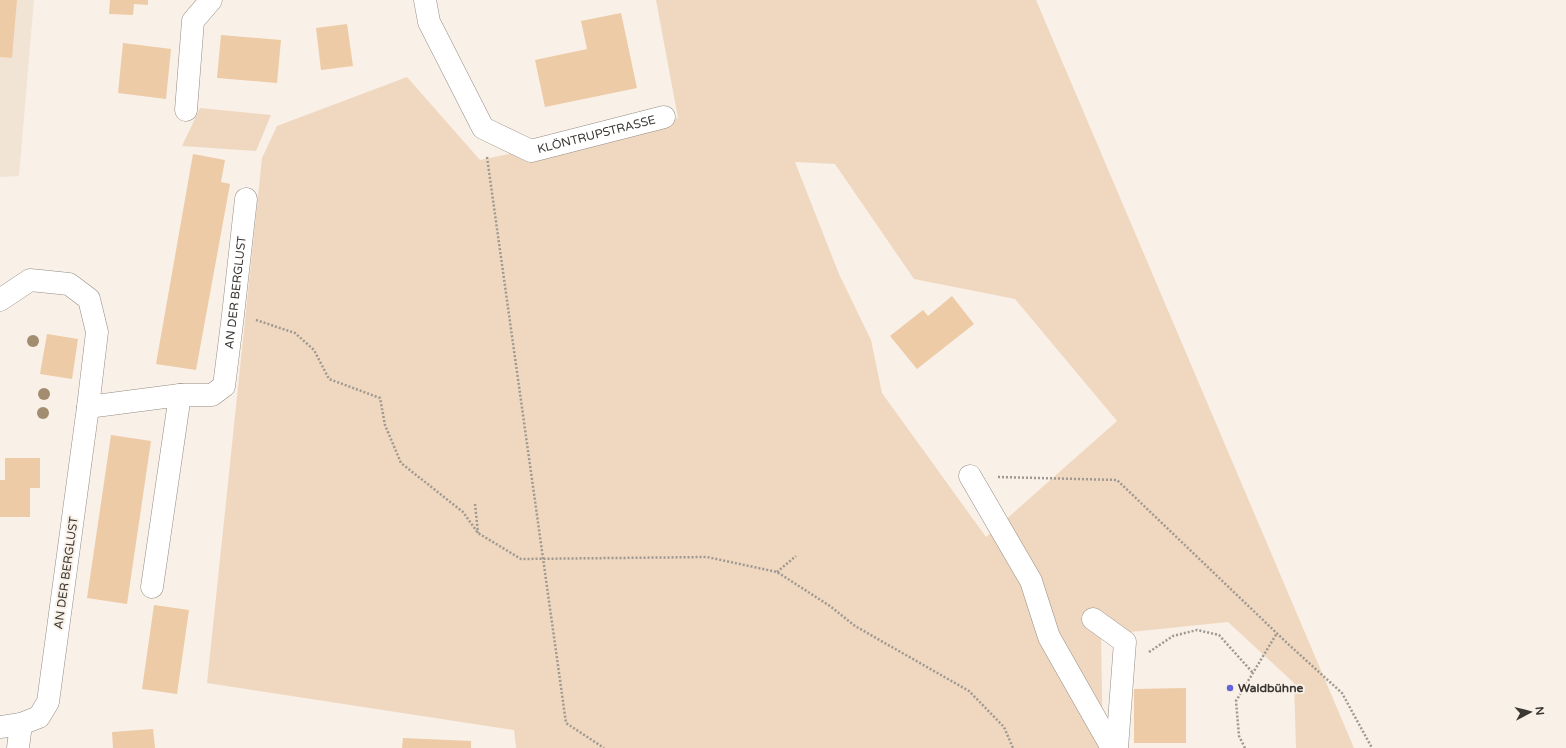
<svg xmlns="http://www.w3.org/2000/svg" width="1566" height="748" font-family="'Varela Round',sans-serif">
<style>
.built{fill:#f2e4d5}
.green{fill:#f0d8c0;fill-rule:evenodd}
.building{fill:#edcba6}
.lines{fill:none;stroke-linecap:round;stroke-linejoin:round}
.minor-casing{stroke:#948c84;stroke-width:23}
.path{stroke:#9e9891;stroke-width:2.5;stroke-dasharray:2 2;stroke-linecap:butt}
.minor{stroke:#fff;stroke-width:22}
.tree{fill:#a38d71}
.poi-dot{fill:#6363dc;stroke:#f9f0e7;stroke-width:1.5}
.labels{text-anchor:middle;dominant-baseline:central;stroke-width:4;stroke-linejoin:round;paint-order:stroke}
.street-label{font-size:12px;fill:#3b3834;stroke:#f9f0e7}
.poi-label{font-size:12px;font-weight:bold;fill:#3b3834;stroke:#f9f0e7;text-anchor:start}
</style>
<rect width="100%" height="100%" fill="#f9f0e7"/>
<path class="built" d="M0,0h34l-15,176 -19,1z"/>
<g class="green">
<path d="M656,0h380l318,748h-58l-2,-65 -66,-61 -127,13 2,113h-587l-2,-18 -307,-47 55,-525 15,-32 130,-49 73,83 198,-42zM795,162l40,2 79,115 101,20 102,122 -131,116 -104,-144 -11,-53 -32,-66z"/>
<path d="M200,108l71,7 -15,36 -74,-5z"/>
</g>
<g class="building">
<path d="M0,0h17l-5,58 -12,-1z"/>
<path d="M110,0h38v5l-14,-1 -1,11 -24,-1z"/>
<path d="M621,13l16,75 -92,19 -10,-47 52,-11 -6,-28z"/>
<path d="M347,24l6,42 -32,4 -5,-42z"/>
<path d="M221,35l60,5 -4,43 -60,-5z"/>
<path d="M123,43l48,6 -5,50 -48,-6z"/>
<path d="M193,154l32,6 -4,22 9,2 -34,186 -40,-6z"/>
<path d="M952,296l22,28 -57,45 -27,-33 33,-26 5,6z"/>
<path d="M47,334l31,5 -6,40 -32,-5z"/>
<path d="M111,435l40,6 -24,163 -40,-6z"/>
<path d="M5,458h35v30h-10v29h-30v-37h5z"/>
<path d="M154,605l35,5 -12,84 -35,-5z"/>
<path d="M1186,688v55h-52v-54z"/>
<path d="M153,729l2,19h-42l-1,-16z"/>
<path d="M403,738l68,3v7h-69z"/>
</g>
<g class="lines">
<g class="minor-casing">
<g id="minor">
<path id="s1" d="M425,0l4,22 54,106 48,23 133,-34"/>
<path d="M186,110l7,-89 18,-21"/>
<path d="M0,300l30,-20 39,4 20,15 8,33 -9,75 -40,295 -9,15 -18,7 -21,3"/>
<path id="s2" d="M88,407l92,-12h32l12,-9 9,-71 13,-116"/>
<path d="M970,476l61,105 18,56 63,111"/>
<path d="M152,587l28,-192"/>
<path d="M1093,619l32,23 -8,106"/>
<path d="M18,748l3,-24"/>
</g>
</g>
<g class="path">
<path d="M487,157l79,566 38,25"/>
<path d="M256,320l39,13 19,17 15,29 51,19 5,27 16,38 62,49 15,21 43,26 186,-2 70,15 53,34 25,20 114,65 35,36 9,21"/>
<path d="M998,477l119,3 170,163 55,50 30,55"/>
<path d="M475,504l3,29"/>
<path d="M777,572l19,-16"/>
<path d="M1149,652l24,-16 24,-6 22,5 34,38"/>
<path d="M1245,748l-6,-12 -3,-35 41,-68"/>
</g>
<use href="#minor" class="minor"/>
</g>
<g class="tree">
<circle cx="33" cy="341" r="6"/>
<circle cx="44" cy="394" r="6"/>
<circle cx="43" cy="413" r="6"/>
</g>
<circle class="poi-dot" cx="1230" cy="688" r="4"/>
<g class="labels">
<g class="street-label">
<text stroke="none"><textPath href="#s1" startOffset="262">KLÖNTRUPSTRASSE</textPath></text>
<text stroke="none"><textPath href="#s2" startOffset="234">AN DER BERGLUST</textPath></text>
<text transform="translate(66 573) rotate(-82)">AN DER BERGLUST</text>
</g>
<g class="poi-label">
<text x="1238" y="688">Waldbühne</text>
</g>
</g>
<g transform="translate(1530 712) rotate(83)" stroke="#f9f0e7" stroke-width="3" paint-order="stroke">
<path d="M0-3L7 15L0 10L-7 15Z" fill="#3b3834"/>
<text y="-6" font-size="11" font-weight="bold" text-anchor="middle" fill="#3b3834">N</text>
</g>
</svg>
